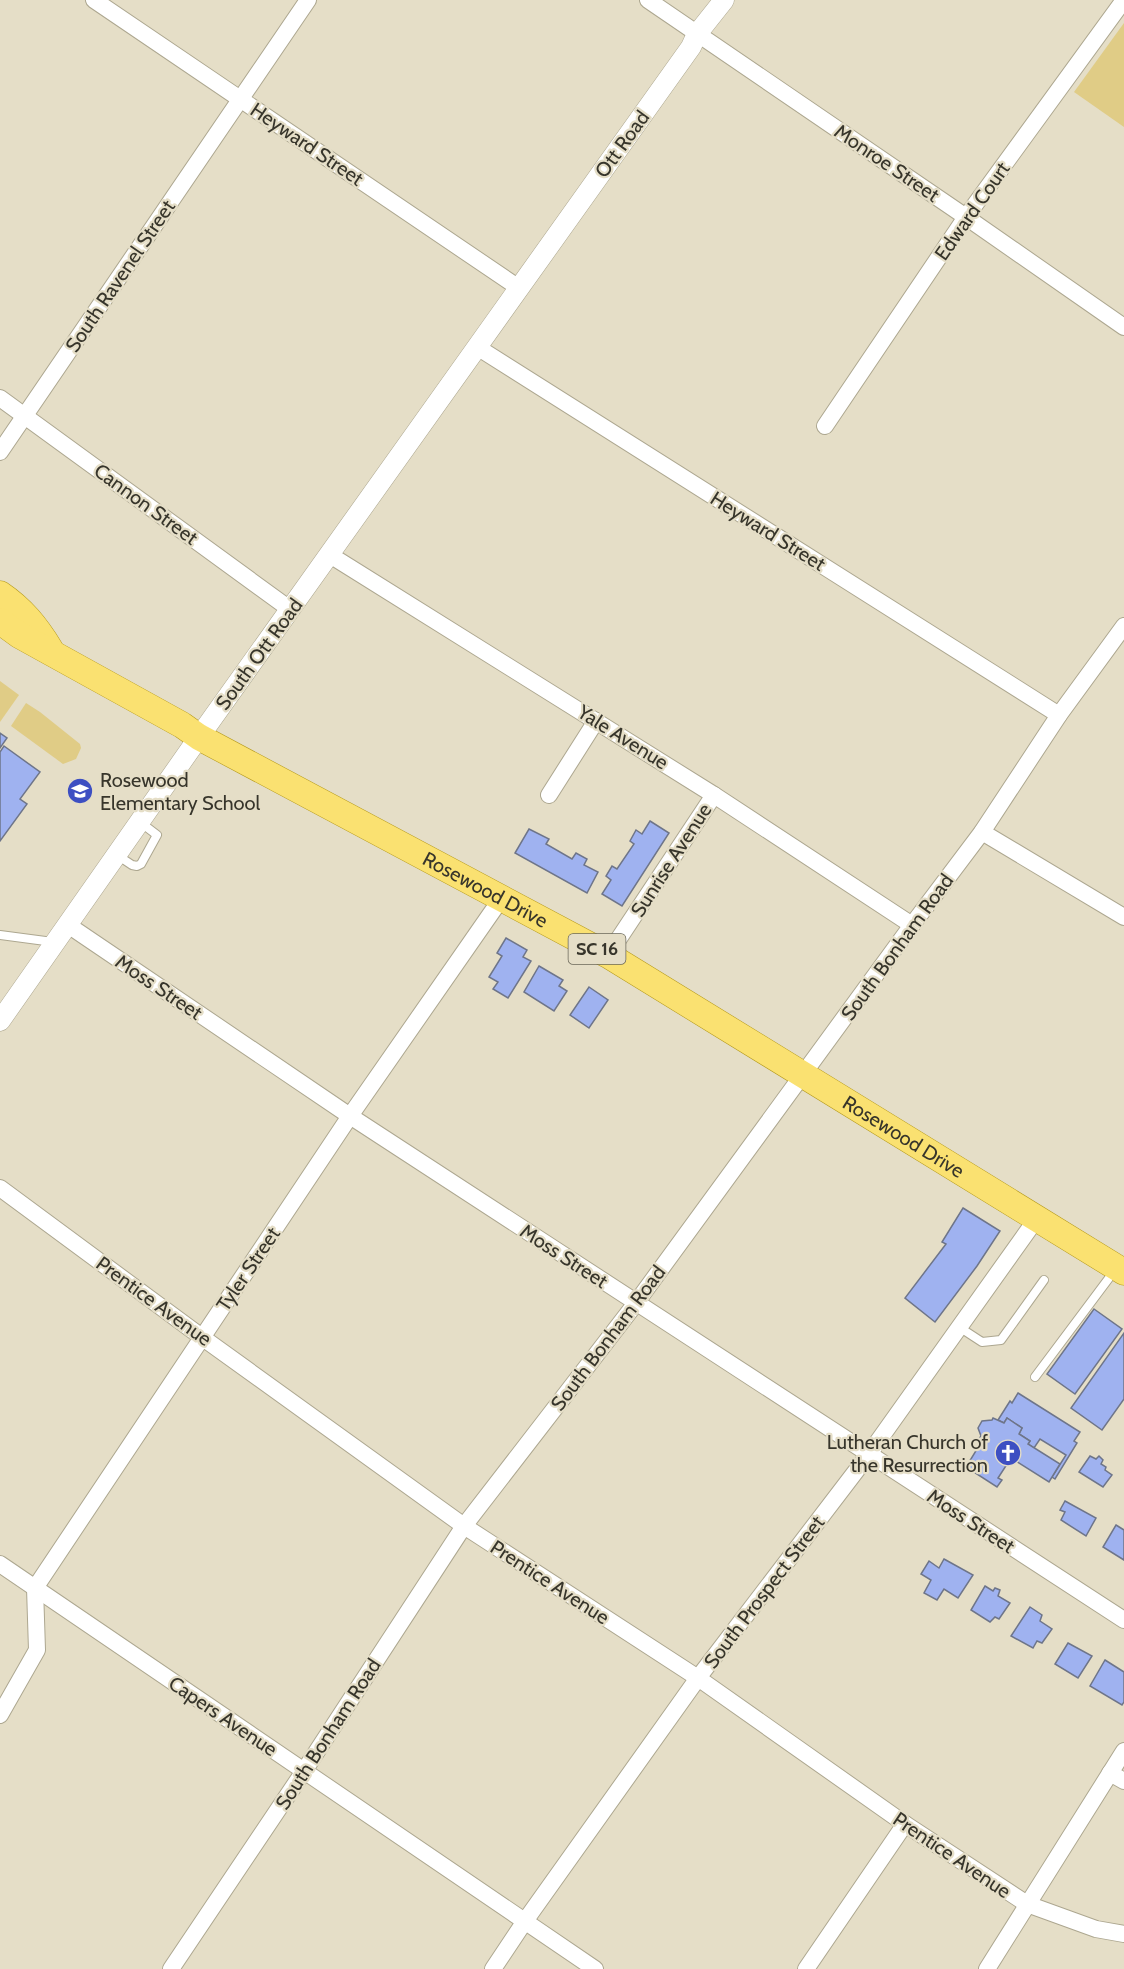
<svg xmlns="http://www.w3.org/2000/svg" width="1124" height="1969" font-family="Cabin,sans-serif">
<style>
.green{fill:#e0cc86}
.building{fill:#9fb2f0;stroke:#6e7589;stroke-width:1.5}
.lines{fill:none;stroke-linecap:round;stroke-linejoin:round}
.service-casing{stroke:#ada790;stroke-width:10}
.minor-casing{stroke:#ada790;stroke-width:18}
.tertiary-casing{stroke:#ada790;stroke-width:21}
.primary-casing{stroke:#b3981b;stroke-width:27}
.service{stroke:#fff;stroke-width:8}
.minor{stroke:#fff;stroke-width:16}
.tertiary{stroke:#fff;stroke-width:20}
.primary{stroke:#fae171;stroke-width:26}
.labels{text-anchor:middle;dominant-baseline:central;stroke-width:4.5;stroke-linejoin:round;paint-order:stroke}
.shield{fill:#e5dec7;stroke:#6b685a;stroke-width:1.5}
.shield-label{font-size:18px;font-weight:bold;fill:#37352b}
.street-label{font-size:20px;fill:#37352b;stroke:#e5dec7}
.poi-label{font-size:20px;fill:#37352b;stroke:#e5dec7;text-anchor:start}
</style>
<rect width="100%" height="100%" fill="#e5dec7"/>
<g class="green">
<path d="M1124,23v104l-50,-35z"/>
<path d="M0,681l19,14 -19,27z"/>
<path d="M26,703l14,9 40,32 1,4 -5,11 -13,5 -52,-38z"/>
</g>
<g class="building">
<path d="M0,733l7,5 -7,10z"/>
<path d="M4,746l36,26 -20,27 7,5 -27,37v-89z"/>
<path d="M650,821l19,12 -47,73 -20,-12 9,-14 -5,-4 6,-10 5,3 17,-25 -4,-3 6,-11 6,4z"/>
<path d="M529,829l20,10 -3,5 26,15 4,-6 11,6 -3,6 14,7 -11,21 -72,-40z"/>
<path d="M506,938l21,12 -4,7 8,4 -23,37 -15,-9 5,-7 -9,-5 13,-21 -5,-3z"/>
<path d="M539,966l24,14 -4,6 8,5 -13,20 -30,-19z"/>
<path d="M589,987l19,13 -19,28 -19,-13z"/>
<path d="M963,1208l37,23 -23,35 -42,56 -30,-24 41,-54 -4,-2z"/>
<path d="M1094,1309l28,20 -47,65 -28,-20z"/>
<path d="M1124,1333v66l-22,31 -31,-22z"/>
<path d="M1018,1393l62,39 -6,9 3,2 -22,36 -3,-2 14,-22 -26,-16 -6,9 -6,-4 2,-3 -11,-7 3,-6 -15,-10 -3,5 -6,-3 12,-19 2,2z"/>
<path d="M993,1418l11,5 3,-5 15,10 -3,6 11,7 -2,3 32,20 -11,18 -38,-24 -13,20 4,2 -5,7 -31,-20 16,-26 -3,-2 2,-3 -3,-8 4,-7 10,-1z"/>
<path d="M1090,1456l6,3 3,-3 4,4 -2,4 5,3 -1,3 7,5 -9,12 -24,-15z"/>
<path d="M1065,1501l31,17 -10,18 -25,-16 4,-8 -5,-2z"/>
<path d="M1116,1525l8,5v30l-21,-13z"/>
<path d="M944,1559l29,16 -15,23 -14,-9 -7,11 -13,-7 7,-13 -10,-6 8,-13 10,7z"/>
<path d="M985,1586l8,5 2,-3 5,2 -2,6 12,7 -11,16 -4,-2 -5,5 -19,-12z"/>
<path d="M1030,1607l12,8 -2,6 12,8 -10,14 -5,-2 -4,7 -22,-12z"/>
<path d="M1068,1643l24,13 -14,22 -23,-14z"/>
<path d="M1105,1660l19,12v30l-2,3 -32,-19z"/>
</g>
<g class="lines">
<g class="service-casing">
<g id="service">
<path d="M117,855l15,10 5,1 4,-2 16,-29 -17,-13"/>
<path d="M0,935l53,7"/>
<path d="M959,1327l23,15 19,-2 43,-60"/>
<path d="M1035,1377l80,-107"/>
</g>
</g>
<g class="minor-casing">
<g id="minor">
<path d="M94,0l425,288"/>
<path d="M648,0l318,217 158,110"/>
<path d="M477,347l582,368"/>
<path d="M0,398l291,212"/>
<path d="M825,426l141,-209 158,-217"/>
<path d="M0,452l308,-452"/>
<path d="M330,555l384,240 198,130"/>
<path d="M549,795l47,-74"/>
<path d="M982,832l142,85"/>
<path d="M68,925l282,191 774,504"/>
<path d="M608,955l106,-160"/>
<path d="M0,1188l203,150 261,188 234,152 207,146 122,80 69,25 28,5"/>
<path d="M0,1564l595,405"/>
<path d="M0,1715l37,-65 -2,-62 315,-472 151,-217"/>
<path d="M1110,1773l14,8"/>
<path d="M171,1969l133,-198 160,-245 172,-223 276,-378 70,-93 77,-117 65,-89"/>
<path d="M493,1969l32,-48 173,-243 171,-224 168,-236"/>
<path d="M806,1969l99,-145"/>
<path d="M987,1969l137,-218"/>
</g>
</g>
<g class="tertiary-casing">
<path id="tertiary" d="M0,1021l199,-284 492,-690 6,-13 27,-34"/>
</g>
<g class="primary-casing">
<g id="primary">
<path d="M0,594c22,15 36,32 50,55"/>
<path id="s1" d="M0,621l19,14 163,90 17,12 409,218 516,317"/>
</g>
</g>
<use href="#service" class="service"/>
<use href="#minor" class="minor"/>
<use href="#tertiary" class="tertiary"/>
<use href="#primary" class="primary"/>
</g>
<defs>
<g id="school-disc" transform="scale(1.35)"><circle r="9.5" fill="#3d4fc2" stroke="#e5dec7"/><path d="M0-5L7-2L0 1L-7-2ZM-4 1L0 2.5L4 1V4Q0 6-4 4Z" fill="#fff"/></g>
<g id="church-disc" transform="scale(1.35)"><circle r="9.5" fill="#3d4fc2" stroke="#e5dec7"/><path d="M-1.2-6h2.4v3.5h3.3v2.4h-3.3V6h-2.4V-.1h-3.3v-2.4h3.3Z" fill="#fff"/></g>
</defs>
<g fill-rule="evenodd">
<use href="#school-disc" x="80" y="791"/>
<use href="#church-disc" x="1008" y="1453"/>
</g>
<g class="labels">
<rect class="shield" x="568.5" y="934" width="57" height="30" rx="4.5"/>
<g class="shield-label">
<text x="597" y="949">SC 16</text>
</g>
<g class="street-label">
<text transform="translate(307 144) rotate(34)">Heyward Street</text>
<text transform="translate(622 144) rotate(-54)">Ott Road</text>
<text transform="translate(887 163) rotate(34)">Monroe Street</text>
<text transform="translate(972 211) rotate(-55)">Edward Court</text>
<text transform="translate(120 276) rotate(-56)">South Ravenel Street</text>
<text transform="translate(146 504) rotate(36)">Cannon Street</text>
<text transform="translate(768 531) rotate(32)">Heyward Street</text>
<text transform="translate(259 654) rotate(-54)">South Ott Road</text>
<text transform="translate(623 737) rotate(32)">Yale Avenue</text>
<text transform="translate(671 860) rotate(-57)">Sunrise Avenue</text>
<text stroke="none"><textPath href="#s1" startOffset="555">Rosewood Drive</textPath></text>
<text transform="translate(897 947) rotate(-54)">South Bonham Road</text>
<text transform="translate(159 987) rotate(34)">Moss Street</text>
<text stroke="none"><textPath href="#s1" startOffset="1041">Rosewood Drive</textPath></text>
<text transform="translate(564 1256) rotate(33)">Moss Street</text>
<text transform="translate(248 1269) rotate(-56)">Tyler Street</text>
<text transform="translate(154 1301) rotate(36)">Prentice Avenue</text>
<text transform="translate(608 1338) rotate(-53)">South Bonham Road</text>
<text transform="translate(971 1521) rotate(33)">Moss Street</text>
<text transform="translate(550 1582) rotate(33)">Prentice Avenue</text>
<text transform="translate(764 1592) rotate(-53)">South Prospect Street</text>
<text transform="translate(223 1716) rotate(34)">Capers Avenue</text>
<text transform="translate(328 1734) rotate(-57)">South Bonham Road</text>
<text transform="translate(952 1855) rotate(34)">Prentice Avenue</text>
</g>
<g class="poi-label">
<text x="100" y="780">Rosewood<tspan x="100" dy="23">Elementary School</tspan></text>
<text x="988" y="1442" text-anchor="end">Lutheran Church of<tspan x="988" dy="23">the Resurrection</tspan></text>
</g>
</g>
</svg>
